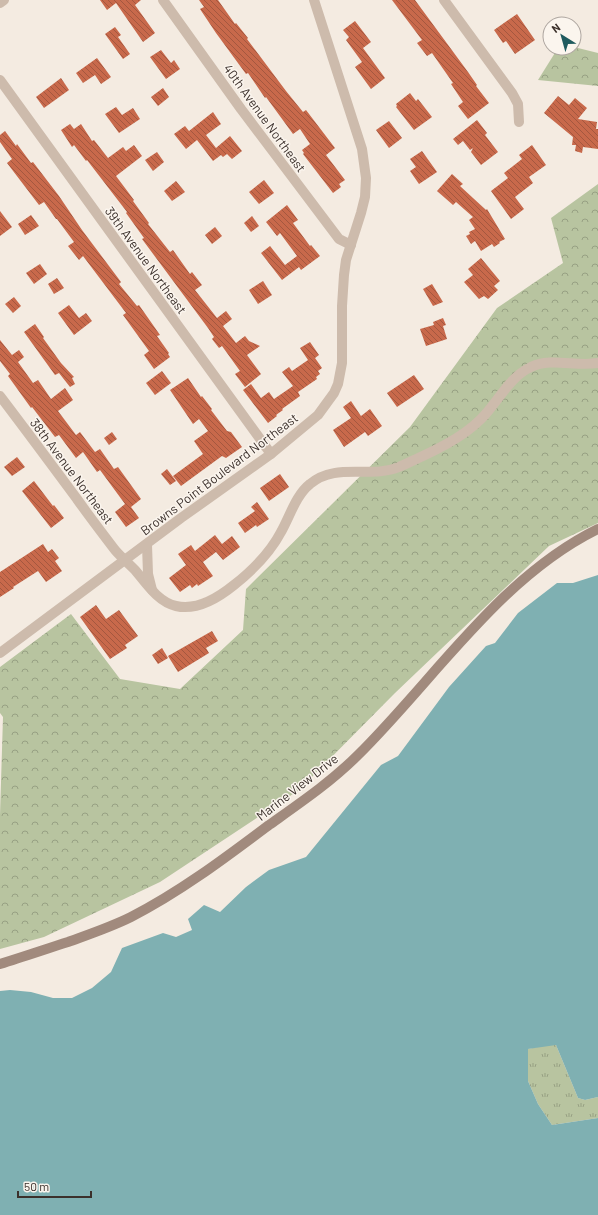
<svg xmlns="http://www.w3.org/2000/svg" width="598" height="1215" font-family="Barlow,sans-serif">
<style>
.grass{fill:url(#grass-tufts)}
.forest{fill:url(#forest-crowns)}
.water{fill:#7fb0b2}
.building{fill:url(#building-back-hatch)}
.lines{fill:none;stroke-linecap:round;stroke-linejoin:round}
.minor{stroke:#cdbbac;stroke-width:10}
.tertiary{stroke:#cdbbac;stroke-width:10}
.secondary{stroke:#a18a7d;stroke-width:10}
.labels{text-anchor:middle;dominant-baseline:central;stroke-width:3;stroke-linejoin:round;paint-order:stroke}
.street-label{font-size:13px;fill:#3b302b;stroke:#fbf5ee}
</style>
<defs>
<pattern id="grass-tufts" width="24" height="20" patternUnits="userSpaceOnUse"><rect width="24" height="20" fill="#b8c4a0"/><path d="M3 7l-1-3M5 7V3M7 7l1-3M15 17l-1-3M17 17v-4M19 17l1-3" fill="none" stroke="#97a083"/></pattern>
<pattern id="forest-crowns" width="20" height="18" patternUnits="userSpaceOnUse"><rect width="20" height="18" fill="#b8c4a0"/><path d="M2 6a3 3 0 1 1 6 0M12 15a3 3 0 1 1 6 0" fill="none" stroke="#97a083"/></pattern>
<pattern id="building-back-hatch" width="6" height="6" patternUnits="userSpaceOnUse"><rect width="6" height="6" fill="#c8694b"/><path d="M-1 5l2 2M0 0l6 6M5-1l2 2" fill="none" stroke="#a4573f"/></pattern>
</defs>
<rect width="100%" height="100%" fill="#f4ebe1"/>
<path class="grass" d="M546,1045h10l22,53 7,2 13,-3v21l-46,7 -14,-21 -10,-23v-32z"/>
<g class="forest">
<path d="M574,47l24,6v33l-60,-6 20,-32z"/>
<path d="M598,184v339l-49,23 -154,147 -96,97 -139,92 -116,55 -44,12v-134l3,-98 -3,-4v-46l71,-53 49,65 60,10 63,-59 3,-41 164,-162 87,-119 66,-45 -12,-45z"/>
</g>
<path class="water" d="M598,575v522l-13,3 -7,-2 -22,-53 -28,4v32l10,23 14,21 46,-7v97h-598v-224l10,-1 21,2 22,6h19l20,-10 19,-16 11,-24 41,-15 13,4 16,-7 -4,-11 16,-14 16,7 26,-25 23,-17 37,-13 75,-92 17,-9 51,-69 37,-41 9,-3 23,-30 39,-30h16z"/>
<g class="building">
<path d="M100,0h41l-6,5 20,28 -12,9 -27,-39 -9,7z"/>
<path d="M199,0h19l17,24 1,-1 12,15 -1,1 39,52 17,21 3,-2 29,38 -9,7 19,25 -6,4 2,3 -8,6 -30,-39 1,-1 -2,-3 8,-6 -10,-15 -7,5 -27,-37 -1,1 -17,-25 -2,1 -30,-41 -16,-24 4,-2z"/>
<path d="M392,0h23l53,72 9,13 -1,1 13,17 -21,16 -10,-13 5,-4 -12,-18 2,-1 -21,-30 -5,3 -10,-13 5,-3z"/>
<path d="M517,14l18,26 -20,14 -9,-13 -3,2 -9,-13z"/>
<path d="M355,21l16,21 -8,6 22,30 -14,11 -16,-22 7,-5 -16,-22 3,-3 -6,-7z"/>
<path d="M115,27l6,8 -3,2 12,17 -7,5 -18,-25z"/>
<path d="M161,50l10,13 3,-3 6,9 -14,10 -16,-22z"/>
<path d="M97,58l14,19 -10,7 -6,-9 -12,8 -7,-10z"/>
<path d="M61,78l8,12 -25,18 -8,-11z"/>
<path d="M163,88l6,9 -11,9 -7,-9z"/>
<path d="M410,93l6,8 2,-2 14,18 -18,13 -18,-23 1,-1 -1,-2z"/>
<path d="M558,96l11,9 6,-7 12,10 -9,11 19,3 -1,7h2v20l-15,-2 -1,6 -7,-2 1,-6h-4l1,-8 -29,-24z"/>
<path d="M116,107l6,8 11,-7 7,11 -21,14 -14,-19z"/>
<path d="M213,112l8,12 -15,11 10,13 14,-12 12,15 -10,8 -5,-5 -4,3 -2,-2 -8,6 -16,-21 -11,9 -12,-15 11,-8 4,5z"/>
<path d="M477,120l10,13 -2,2 13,17 -17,13 -10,-13 2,-4 -3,2 -7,-9 -5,4 -5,-6z"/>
<path d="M389,121l13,17 -13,10 -13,-18z"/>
<path d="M70,124l4,5 7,-5 11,17 2,-1 14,18 15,-11 3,4 8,-6 8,11 -26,20 18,24 -1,1 16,22 -1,1 22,28 3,-2 17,24 2,-2 10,13 -7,5 22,28 9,-7 6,8 -9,7 13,17 9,-7 4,5 11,5 -13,9 14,19 -16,13 -10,-13 5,-3 -18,-25 -3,2 -7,-9 2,-2 -6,-9 -66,-89 2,-1 -18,-25 1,-1 -40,-52 -1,1 -12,-16 -2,2 -11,-17z"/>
<path d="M5,131l11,15 1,-2 14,19 2,-1 26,34 23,34 39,52 -2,2 18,22 2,-1 21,30 -3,1 12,17 -1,1 2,3 -16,12 -10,-14 5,-4 -26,-36 3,-2 -43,-57 -4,4 -11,-14 6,-4 -17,-23h-1l-12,-17 -5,3 -32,-42 5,-4 -12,-17v-7z"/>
<path d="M532,145l14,20 -17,12 4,6 -18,14 9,12 -13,10 -20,-28 17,-13 -4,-5 18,-14 -3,-4z"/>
<path d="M422,151l15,21 -18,12 -9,-13 6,-4 -6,-8z"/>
<path d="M157,152l7,10 -11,9 -8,-11z"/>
<path d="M452,174l11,10 -3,2 26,24 1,-1 18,30 -6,3 1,1 -6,4 -2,-3 -11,7 -6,-10 -4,3 -5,-8 4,-2 -1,-2 6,-3 -6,-9 4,-3 -17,-15 -3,3 -16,-14z"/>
<path d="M264,180l10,13 -15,11 -10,-12z"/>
<path d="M176,181l9,11 -13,9 -8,-10z"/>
<path d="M287,205l11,15 -5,3 17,23 1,-1 9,11 -19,14 -2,-3 -17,13 -21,-27 9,-7 15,19 12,-9 -17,-23 -3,3 -11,-14z"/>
<path d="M0,211l12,16 -12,9z"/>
<path d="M31,215l8,11 -14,9 -7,-11z"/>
<path d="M252,216l7,10 -8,6 -7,-9z"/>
<path d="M215,227l7,9 -10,8 -7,-9z"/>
<path d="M481,258l19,23 -6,5 4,4 -10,9 -4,-3 -5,3 -15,-17 9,-7 -5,-6z"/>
<path d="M40,264l7,10 -13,10 -8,-11z"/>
<path d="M57,278l7,10 -10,6 -6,-10z"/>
<path d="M263,281l9,14 -14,9 -9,-14z"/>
<path d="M432,284l11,18 -10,4 -10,-17z"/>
<path d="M14,297l7,9 -8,7 -8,-9z"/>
<path d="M69,305l10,13 7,-5 6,8 -18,14 -16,-22z"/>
<path d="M443,318l3,7 -3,1 4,13 -21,7 -6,-17 14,-4 -1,-3z"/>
<path d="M35,324l9,13 -1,1 18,25 13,14 -2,1 3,6 -5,3 -11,-14 -4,2 -31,-43z"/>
<path d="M0,340l12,15 7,-5 5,7 -6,5 15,21 5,-3 13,19 14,-11 8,12 -15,11 18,24 4,-3 15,20 5,-3 14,20 4,-2 23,32 -10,8 8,11 -13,9 -11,-15 10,-8 -25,-34 -3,2 -14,-20 -7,6 -17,-23 -4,2 -23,-30 -1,1 -23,-32 2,-2 -10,-13z"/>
<path d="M310,342l9,13 -4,3 7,10 -4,3 2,3 -4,3 1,2 -19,13 2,4 -18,13 1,1 -7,5 1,1 -9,7 -25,-33 8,-6 10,14 8,-6 5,7 19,-13 -11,-14 7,-5 3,4 16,-11 -8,-12z"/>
<path d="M162,371l9,12 -16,12 -9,-12z"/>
<path d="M414,375l10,14 -27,18 -10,-14z"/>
<path d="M188,378l13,19 1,-1 10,13 -1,1 16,21 4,1 11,15 -16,11 -4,-2 -41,30 -8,-10 30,-22 -9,-13 14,-10 -9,-12 -6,5 -23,-34z"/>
<path d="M351,401l10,15 9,-7 12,17 -14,10 -3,-4 -21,15 -11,-17 18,-12 -8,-11z"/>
<path d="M112,432l5,7 -8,6 -5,-7z"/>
<path d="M17,457l8,10 -13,9 -8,-9z"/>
<path d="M167,469l9,12 -6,4 -9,-11z"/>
<path d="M280,474l9,13 -20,14 -9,-13z"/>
<path d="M34,481l19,25 1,-1 10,13 -13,10 -29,-37z"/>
<path d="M257,502l12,17 -12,8 -1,-2 -11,8 -7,-10 17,-12 -4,-4z"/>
<path d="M215,535l7,9 10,-8 8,11 -17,13 -7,-8 -13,10 10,14 -15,10 -1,-2 -5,4 -2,-3 -10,7 -11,-14 17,-13 -8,-11 13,-9 4,6z"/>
<path d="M43,544l5,8 4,-3 7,9 -4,3 7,10 -16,11 -8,-11 -25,16 1,1 -14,9v-25z"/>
<path d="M96,605l10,14 13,-9 19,26 -13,9 2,3 -17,11 -30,-42z"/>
<path d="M212,631l6,10 -12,7 3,5 -31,19 -10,-16z"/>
<path d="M162,648l6,10 -10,6 -6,-9z"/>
</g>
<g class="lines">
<g class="minor">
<path d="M163,0l78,109 95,126 3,4 12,6"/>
<path d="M444,0l68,93 6,11 1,18"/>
<path d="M0,3l4,-3"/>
<path d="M0,80l271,374"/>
<path d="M0,396c26,34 51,68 77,103 12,17 25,34 38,51 6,7 13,13 20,20 11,13 23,32 41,36 21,5 42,-8 58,-21 19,-15 36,-32 47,-53 9,-16 15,-37 29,-48 26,-22 60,-5 89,-17 28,-13 60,-26 82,-48 17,-17 28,-42 50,-52 20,-10 45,0 67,-4"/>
</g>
<g class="tertiary">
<path d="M147,545l1,29 4,16"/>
<path d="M0,653l181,-135 90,-64 47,-39 16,-22 4,-9 4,-21v-57l2,-31 2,-15 15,-47 4,-16 1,-19 -4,-29 -48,-149"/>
</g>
<path class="secondary" d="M0,964c23,-7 46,-15 68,-22 22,-8 43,-15 63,-25 49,-25 94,-59 138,-92 31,-22 62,-43 89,-70 76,-75 142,-178 240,-226"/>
</g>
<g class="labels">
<g class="street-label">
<text transform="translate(265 118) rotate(54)">40th Avenue Northeast</text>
<text transform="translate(146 260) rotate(54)">39th Avenue Northeast</text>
<text transform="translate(72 471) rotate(53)">38th Avenue Northeast</text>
<text transform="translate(219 474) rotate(-37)">Browns Point Boulevard Northeast</text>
<text transform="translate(297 787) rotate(-38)">Marine View Drive</text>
</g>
</g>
<g transform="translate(562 36) rotate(323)"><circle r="19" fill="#fbf5ee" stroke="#aea6a0"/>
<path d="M0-3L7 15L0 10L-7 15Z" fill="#1f5a5e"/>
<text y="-6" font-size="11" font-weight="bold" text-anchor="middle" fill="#3b302b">N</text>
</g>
<path d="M18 1191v6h73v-6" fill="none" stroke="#3b302b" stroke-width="2"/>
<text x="24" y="1191" font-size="12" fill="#3b302b" stroke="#fbf5ee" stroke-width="3" paint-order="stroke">50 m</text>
</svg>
